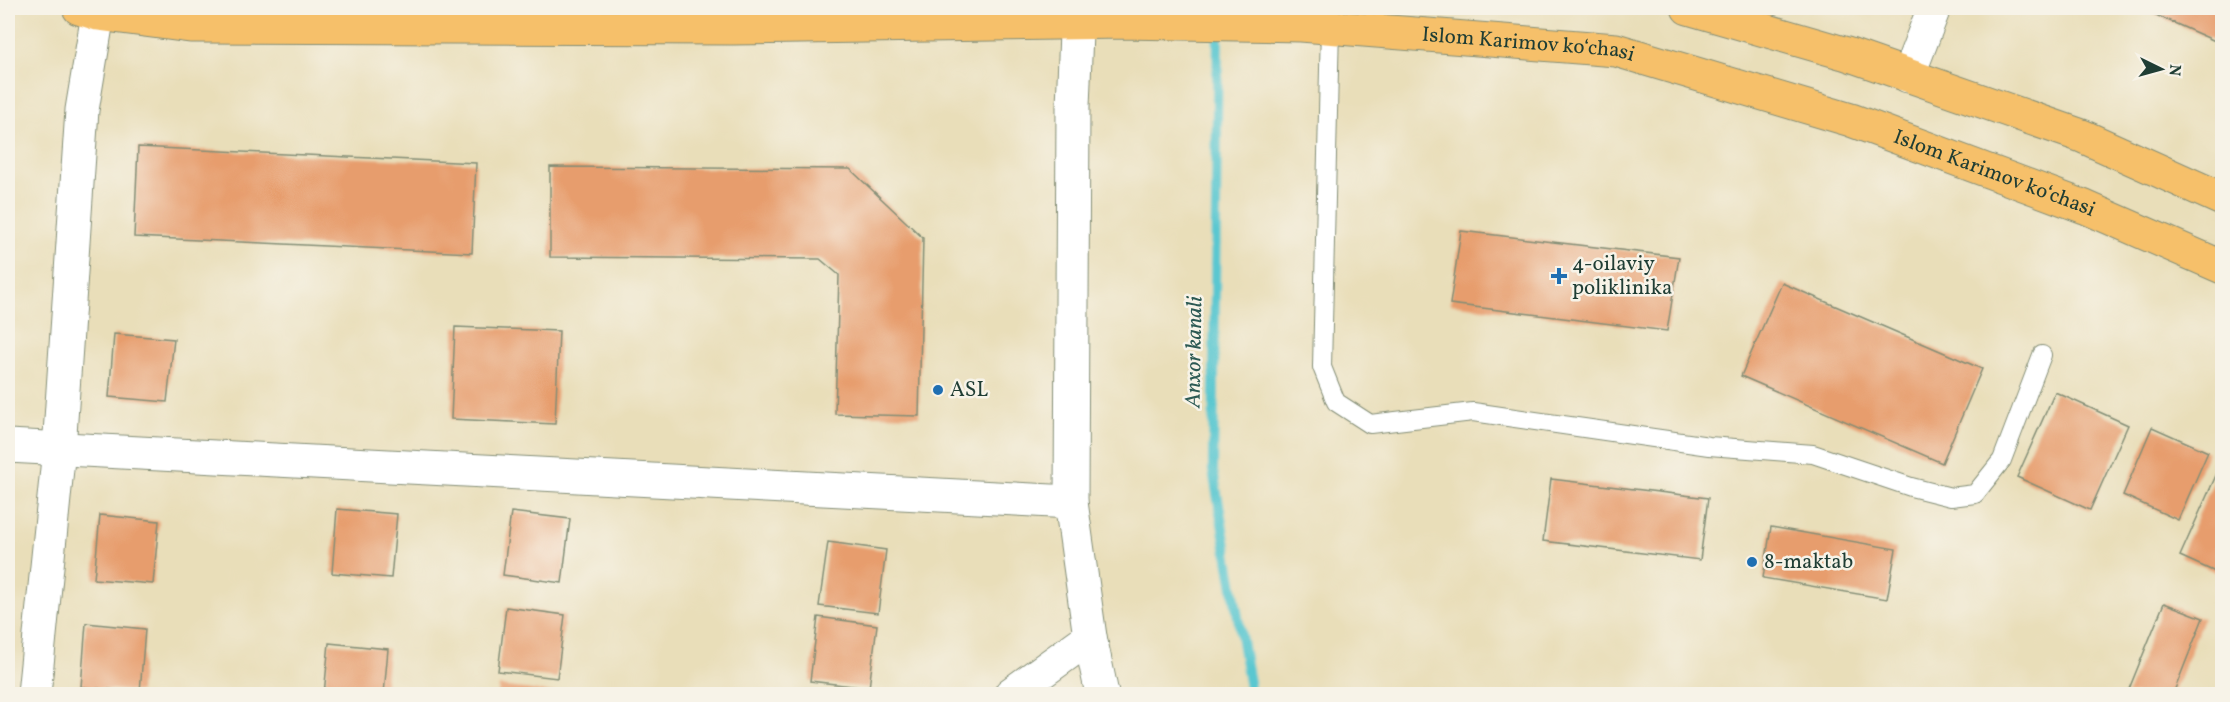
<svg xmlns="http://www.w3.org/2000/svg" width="2230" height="702" font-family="Vollkorn,serif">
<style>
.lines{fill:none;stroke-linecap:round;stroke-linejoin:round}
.stream{stroke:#5ac7d0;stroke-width:10}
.building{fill:#e79d6d}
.service-casing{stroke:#848e76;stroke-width:20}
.minor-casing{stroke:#848e76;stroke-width:35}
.primary-casing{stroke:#848e76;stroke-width:35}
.service{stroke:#fff;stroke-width:18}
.minor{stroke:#fff;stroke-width:33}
.primary{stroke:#f6c06b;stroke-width:33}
.poi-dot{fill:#1f6fb2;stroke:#f7f3e8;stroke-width:2}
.labels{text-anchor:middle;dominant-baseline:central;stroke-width:5;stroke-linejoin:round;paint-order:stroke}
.street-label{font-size:21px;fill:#1f3d34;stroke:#f7f3e8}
.poi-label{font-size:21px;fill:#1f3d34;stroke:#f7f3e8;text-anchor:start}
.water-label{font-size:22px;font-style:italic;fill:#2b5953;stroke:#f7f3e8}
</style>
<rect width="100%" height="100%" fill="#f7f3e8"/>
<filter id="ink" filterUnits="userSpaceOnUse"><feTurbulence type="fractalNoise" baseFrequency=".0167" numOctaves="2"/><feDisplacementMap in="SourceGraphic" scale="12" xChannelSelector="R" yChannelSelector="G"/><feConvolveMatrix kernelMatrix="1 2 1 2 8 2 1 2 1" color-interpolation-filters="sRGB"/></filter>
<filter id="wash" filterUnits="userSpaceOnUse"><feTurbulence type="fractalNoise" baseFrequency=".008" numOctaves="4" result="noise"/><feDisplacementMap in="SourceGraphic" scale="24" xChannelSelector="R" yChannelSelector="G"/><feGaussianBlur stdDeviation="1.35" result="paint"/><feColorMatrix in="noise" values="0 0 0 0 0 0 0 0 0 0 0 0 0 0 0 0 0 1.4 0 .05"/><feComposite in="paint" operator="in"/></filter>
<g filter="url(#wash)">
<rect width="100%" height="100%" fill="#e9deb9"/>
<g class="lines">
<path class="stream" d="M1218,26l-5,444 38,224"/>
</g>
<g id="blocks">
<g class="building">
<path d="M2140,8h82v36z"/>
<path d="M138,147l338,16 -4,90 -338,-16z"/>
<path d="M550,167l300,2 73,69 -4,178 -84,-2 4,-139 -19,-16 -270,-2z"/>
<path d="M1461,231l218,26 -12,74 -217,-27z"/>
<path d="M1782,283l200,86 -40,94 -201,-87z"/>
<path d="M455,327l104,4 -4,93 -104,-5z"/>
<path d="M114,334l60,5 -7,63 -58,-5z"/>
<path d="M2055,392l73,33 -38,85 -73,-33z"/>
<path d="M2152,427l56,25 -30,68 -55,-25z"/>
<path d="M2222,462v113l-42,-19z"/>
<path d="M1551,479l157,19 -8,62 -157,-19z"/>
<path d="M337,509l60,5 -6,64 -59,-5z"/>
<path d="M511,512l59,7 -8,64 -59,-8z"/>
<path d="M100,515l59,6 -6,63 -59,-5z"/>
<path d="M1771,527l125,22 -9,50 -124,-21z"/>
<path d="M828,542l58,8 -8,63 -59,-7z"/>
<path d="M2164,603l39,15 -30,76h-46z"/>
<path d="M506,607l59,8 -8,63 -59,-7z"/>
<path d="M818,617l59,8 -8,63 -59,-7z"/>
<path d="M86,623l59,6 -5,63 -59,-5z"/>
<path d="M329,643l59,6 -4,45h-60z"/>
<path d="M499,686l58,7v1h-59z"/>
</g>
</g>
</g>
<g filter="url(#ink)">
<use href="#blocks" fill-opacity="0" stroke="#848e76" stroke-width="1.5"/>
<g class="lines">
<g class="service-casing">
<path id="service" d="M1330,27l-8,340 14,35 34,22 103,-12 236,34 104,8 98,33 40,10 24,-3 27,-34 40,-105"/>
</g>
<g class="minor-casing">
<g id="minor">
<path d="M1077,8l-4,98 -2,396 19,135 12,57"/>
<path d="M1908,76l26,-68"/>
<path d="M8,446l1063,56"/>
<path d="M34,694l25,-245 23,-339 16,-96"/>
<path d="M1011,694l79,-57"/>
</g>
</g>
<g class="primary-casing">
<g id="primary">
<path id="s1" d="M79,8l19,6 92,12 543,2 389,-6 179,3 315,25 235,70 234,87 137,60"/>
<path d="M1688,8l159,46 235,82 140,63"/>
</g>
</g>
<use href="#service" class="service"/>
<use href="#minor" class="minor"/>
<use href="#primary" class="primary"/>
</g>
</g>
<g class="poi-dot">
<path d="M1556 267h6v6h6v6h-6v6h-6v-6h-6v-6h6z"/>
<circle cx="938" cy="390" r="6"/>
<circle cx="1752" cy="562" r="6"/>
</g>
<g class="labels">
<g class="street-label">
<text stroke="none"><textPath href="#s1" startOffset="1452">Islom Karimov ko‘chasi</textPath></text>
<text stroke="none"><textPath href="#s1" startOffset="1938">Islom Karimov ko‘chasi</textPath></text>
</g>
<g class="poi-label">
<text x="1572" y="264">4-oilaviy<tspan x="1572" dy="24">poliklinika</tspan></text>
<text x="950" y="390">ASL</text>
<text x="1764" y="562">8-maktab</text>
</g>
<g class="water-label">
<text transform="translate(1195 352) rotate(-89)">Anxor kanali</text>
</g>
</g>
<rect width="2230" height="702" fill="none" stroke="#f7f3e8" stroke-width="30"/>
<g transform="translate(2161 69) rotate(95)" stroke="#f7f3e8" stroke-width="4.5" paint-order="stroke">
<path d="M0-4.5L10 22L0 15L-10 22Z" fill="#1f3d34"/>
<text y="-9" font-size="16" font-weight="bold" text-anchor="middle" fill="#1f3d34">N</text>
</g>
</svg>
